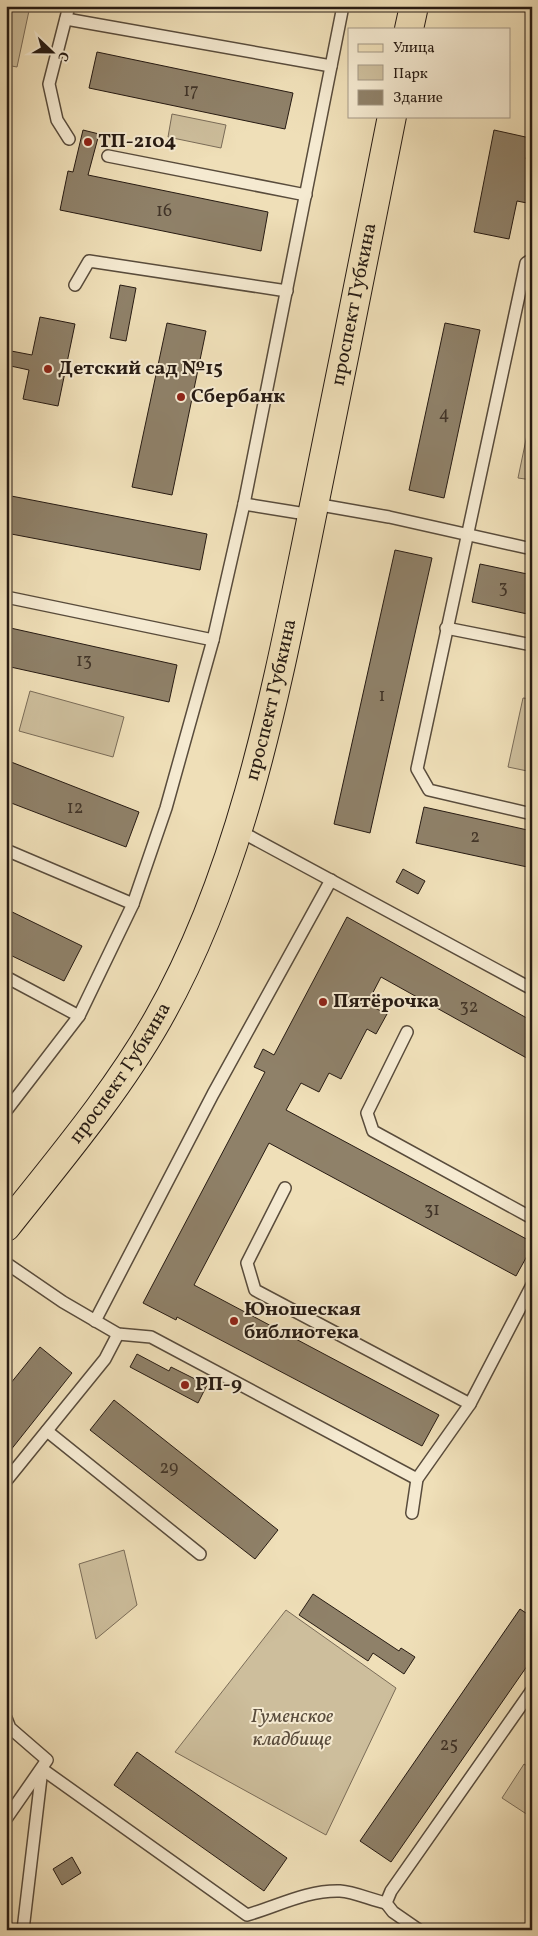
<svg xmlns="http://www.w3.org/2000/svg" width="538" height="1936" font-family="Vollkorn,serif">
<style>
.green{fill:#cdbe9c;stroke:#7a6c58}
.building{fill:#8f8169;stroke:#271b13}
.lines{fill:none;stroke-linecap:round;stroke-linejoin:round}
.lane-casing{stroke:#594c3c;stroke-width:14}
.primary-casing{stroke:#271b13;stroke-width:30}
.lane{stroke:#f5ead1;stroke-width:11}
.primary{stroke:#efdfb8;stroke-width:28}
.poi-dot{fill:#8f2418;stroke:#f5ead1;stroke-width:2}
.labels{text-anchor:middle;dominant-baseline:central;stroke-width:4;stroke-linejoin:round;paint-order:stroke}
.number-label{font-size:18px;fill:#413428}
.poi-label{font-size:20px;font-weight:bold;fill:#271b13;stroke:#f5ead1;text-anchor:start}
.street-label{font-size:20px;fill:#271b13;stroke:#f5ead1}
.park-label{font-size:20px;font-style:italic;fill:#594c3c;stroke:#f5ead1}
</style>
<rect width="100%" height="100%" fill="#efdfb8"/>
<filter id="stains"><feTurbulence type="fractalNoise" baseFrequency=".004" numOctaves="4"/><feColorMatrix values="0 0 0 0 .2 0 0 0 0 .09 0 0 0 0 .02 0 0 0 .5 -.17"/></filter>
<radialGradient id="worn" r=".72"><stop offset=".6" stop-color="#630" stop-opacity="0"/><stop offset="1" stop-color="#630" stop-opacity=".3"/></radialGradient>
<g class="green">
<path d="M6,6h24l-13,61 -11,-2z"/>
<path d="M172,114l54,11 -5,23 -53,-11z"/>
<path d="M528,430h4v50l-14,-2z"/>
<path d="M30,691l94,26 -11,40 -94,-26z"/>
<path d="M523,698l9,1v73l-24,-5z"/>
<path d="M124,1550l13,55 -41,34 -17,-75z"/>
<path d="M286,1610l110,78 -70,147 -151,-83z"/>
<path d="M524,1764l8,5 -1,48 -29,-19z"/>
</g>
<g class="building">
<path d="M97,52l196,41 -8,36 -196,-41z"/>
<path d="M83,130l16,4 -11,41 180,37 -7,39 -201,-41 8,-39 5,1z"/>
<path d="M494,130l36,8 -4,21 6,1v44l-15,-3 -8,38 -35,-7z"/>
<path d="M120,285l16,3 -10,53 -16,-3z"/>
<path d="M40,317l35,7 -17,82 -35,-7 6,-29 -23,-5v-15l26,5z"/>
<path d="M167,323l39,8 -34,164 -40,-8z"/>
<path d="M445,323l35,7 -36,168 -35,-8z"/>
<path d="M6,495l201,39 -7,36 -194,-37z"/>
<path d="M395,550l37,8 -62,275 -36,-9z"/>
<path d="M480,564l52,11v40l-60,-13z"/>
<path d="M6,627l171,38 -8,37 -163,-36z"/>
<path d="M6,760l133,52 -13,35 -120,-46z"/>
<path d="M424,807l108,24v37l-116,-25z"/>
<path d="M403,869l22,12 -7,13 -22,-12z"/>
<path d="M6,909l76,37 -18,35 -58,-28z"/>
<path d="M347,917l185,104v40l-151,-84 -14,27 20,10 -11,20 -9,-5 -26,50 -12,-6 -10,19 -18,-9 -15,27 246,132v5l-16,29 -247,-133 -75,142 245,130 -17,31 -245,-129 -1,3 -33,-17 122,-231 -11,-5 9,-18 11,6z"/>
<path d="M40,1347l32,26 -66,83v-67z"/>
<path d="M137,1354l32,17 2,-4 36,18 -9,18 -68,-36z"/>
<path d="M114,1400l164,130 -23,29 -165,-129z"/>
<path d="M313,1594l86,57 2,-3 14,9 -11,17 -31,-21 -5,8 -69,-46z"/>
<path d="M520,1609l12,8v42l-141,203 -31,-21z"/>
<path d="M137,1752l150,106 -23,33 -150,-106z"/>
<path d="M72,1857l9,16 -19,12 -9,-16z"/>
</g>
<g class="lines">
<g class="lane-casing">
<g id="lane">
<path d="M66,19l265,47"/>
<path d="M69,139l-12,-19 -8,-36 20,-78"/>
<path d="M108,156l198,39"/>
<path d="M532,259l-6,4 -109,506 12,21 103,24"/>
<path d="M75,285l14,-24 198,30"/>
<path d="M244,504l68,11"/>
<path d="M315,504l74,13 143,32"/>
<path d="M6,597l207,43"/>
<path d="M446,628l86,17"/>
<path d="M238,830l294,159"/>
<path d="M6,850l127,54"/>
<path d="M6,977l73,39"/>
<path d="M407,1032l-40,81 6,18 159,87"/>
<path d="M6,1111l73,-95 54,-112 33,-96 47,-168 31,-136 99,-498"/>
<path d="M285,1188l-38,75 8,27 215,114"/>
<path d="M6,1263l57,39 55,32 33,3 266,142"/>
<path d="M95,1321l118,-227 118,-214"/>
<path d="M47,1431l153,123"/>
<path d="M6,1481l99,-122 13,-25"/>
<path d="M412,1513l5,-34 53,-75 62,-119"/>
<path d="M6,1718l4,10 37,32 -41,59"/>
<path d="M42,1769l205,146c31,-9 60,-25 93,-24 15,1 31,9 46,12"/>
<path d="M23,1930l19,-161"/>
<path d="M419,1930l-26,-18 -7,-9 5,-12 141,-201"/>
</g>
</g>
<g class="primary-casing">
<g id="primary">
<path d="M409,29l5,-23"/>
<path id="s1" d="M6,1227c53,-67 110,-134 152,-208 82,-144 116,-318 149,-479 29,-141 57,-283 85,-424"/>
</g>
</g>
<use href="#lane" class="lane"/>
<use href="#primary" class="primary"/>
</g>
<g class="poi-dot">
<circle cx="88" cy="142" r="5"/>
<circle cx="48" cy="369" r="5"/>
<circle cx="181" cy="397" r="5"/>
<circle cx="323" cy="1002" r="5"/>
<circle cx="234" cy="1321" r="5"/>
<circle cx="185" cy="1385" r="5"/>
</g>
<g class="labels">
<g class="number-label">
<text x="191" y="91">17</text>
<text x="164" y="211">16</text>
<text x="444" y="414">4</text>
<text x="503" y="588">3</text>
<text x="84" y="661">13</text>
<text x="382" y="696">1</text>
<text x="75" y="808">12</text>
<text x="475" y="837">2</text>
<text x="469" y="1007">32</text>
<text x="432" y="1210">31</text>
<text x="169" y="1468">29</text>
<text x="449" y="1745">25</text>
</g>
<g class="poi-label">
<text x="98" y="142">ТП-2104</text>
<text x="58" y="369">Детский сад №15</text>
<text x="191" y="397">Сбербанк</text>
<text x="333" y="1002">Пятёрочка</text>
<text x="244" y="1310">Юношеская<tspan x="244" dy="23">библиотека</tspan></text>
<text x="195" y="1385">РП-9</text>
</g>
<g class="street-label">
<text stroke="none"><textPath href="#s1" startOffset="1002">проспект Губкина</textPath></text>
<text stroke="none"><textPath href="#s1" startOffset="598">проспект Губкина</textPath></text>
<text stroke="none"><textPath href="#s1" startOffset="192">проспект Губкина</textPath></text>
</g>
<g class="park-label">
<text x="292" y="1717">Гуменское<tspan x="292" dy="23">кладбище</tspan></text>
</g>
</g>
<rect width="538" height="1936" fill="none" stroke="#efdfb8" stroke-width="25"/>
<rect x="8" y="8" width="523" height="1921" fill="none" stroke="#271b13" stroke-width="2.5"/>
<rect x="12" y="12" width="513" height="1911" fill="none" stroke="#271b13"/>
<rect x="348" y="28" width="162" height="90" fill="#f5ead1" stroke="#a39785"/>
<rect x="358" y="44" width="25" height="8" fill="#efdfb8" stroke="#a39785"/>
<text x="393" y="52" font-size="15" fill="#271b13">Улица</text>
<rect x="358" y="65" width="25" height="15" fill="#cdbe9c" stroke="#a39785"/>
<text x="393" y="78" font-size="15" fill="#271b13">Парк</text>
<rect x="358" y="90" width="25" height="15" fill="#8f8169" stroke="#a39785"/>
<text x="393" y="102" font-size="15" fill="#271b13">Здание</text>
<g transform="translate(52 52) rotate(112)" stroke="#f5ead1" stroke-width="4" paint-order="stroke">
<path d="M0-4L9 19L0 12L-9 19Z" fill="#271b13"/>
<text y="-8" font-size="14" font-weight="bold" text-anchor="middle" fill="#271b13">С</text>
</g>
<rect width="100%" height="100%" filter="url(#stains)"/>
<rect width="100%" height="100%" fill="url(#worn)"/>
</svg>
